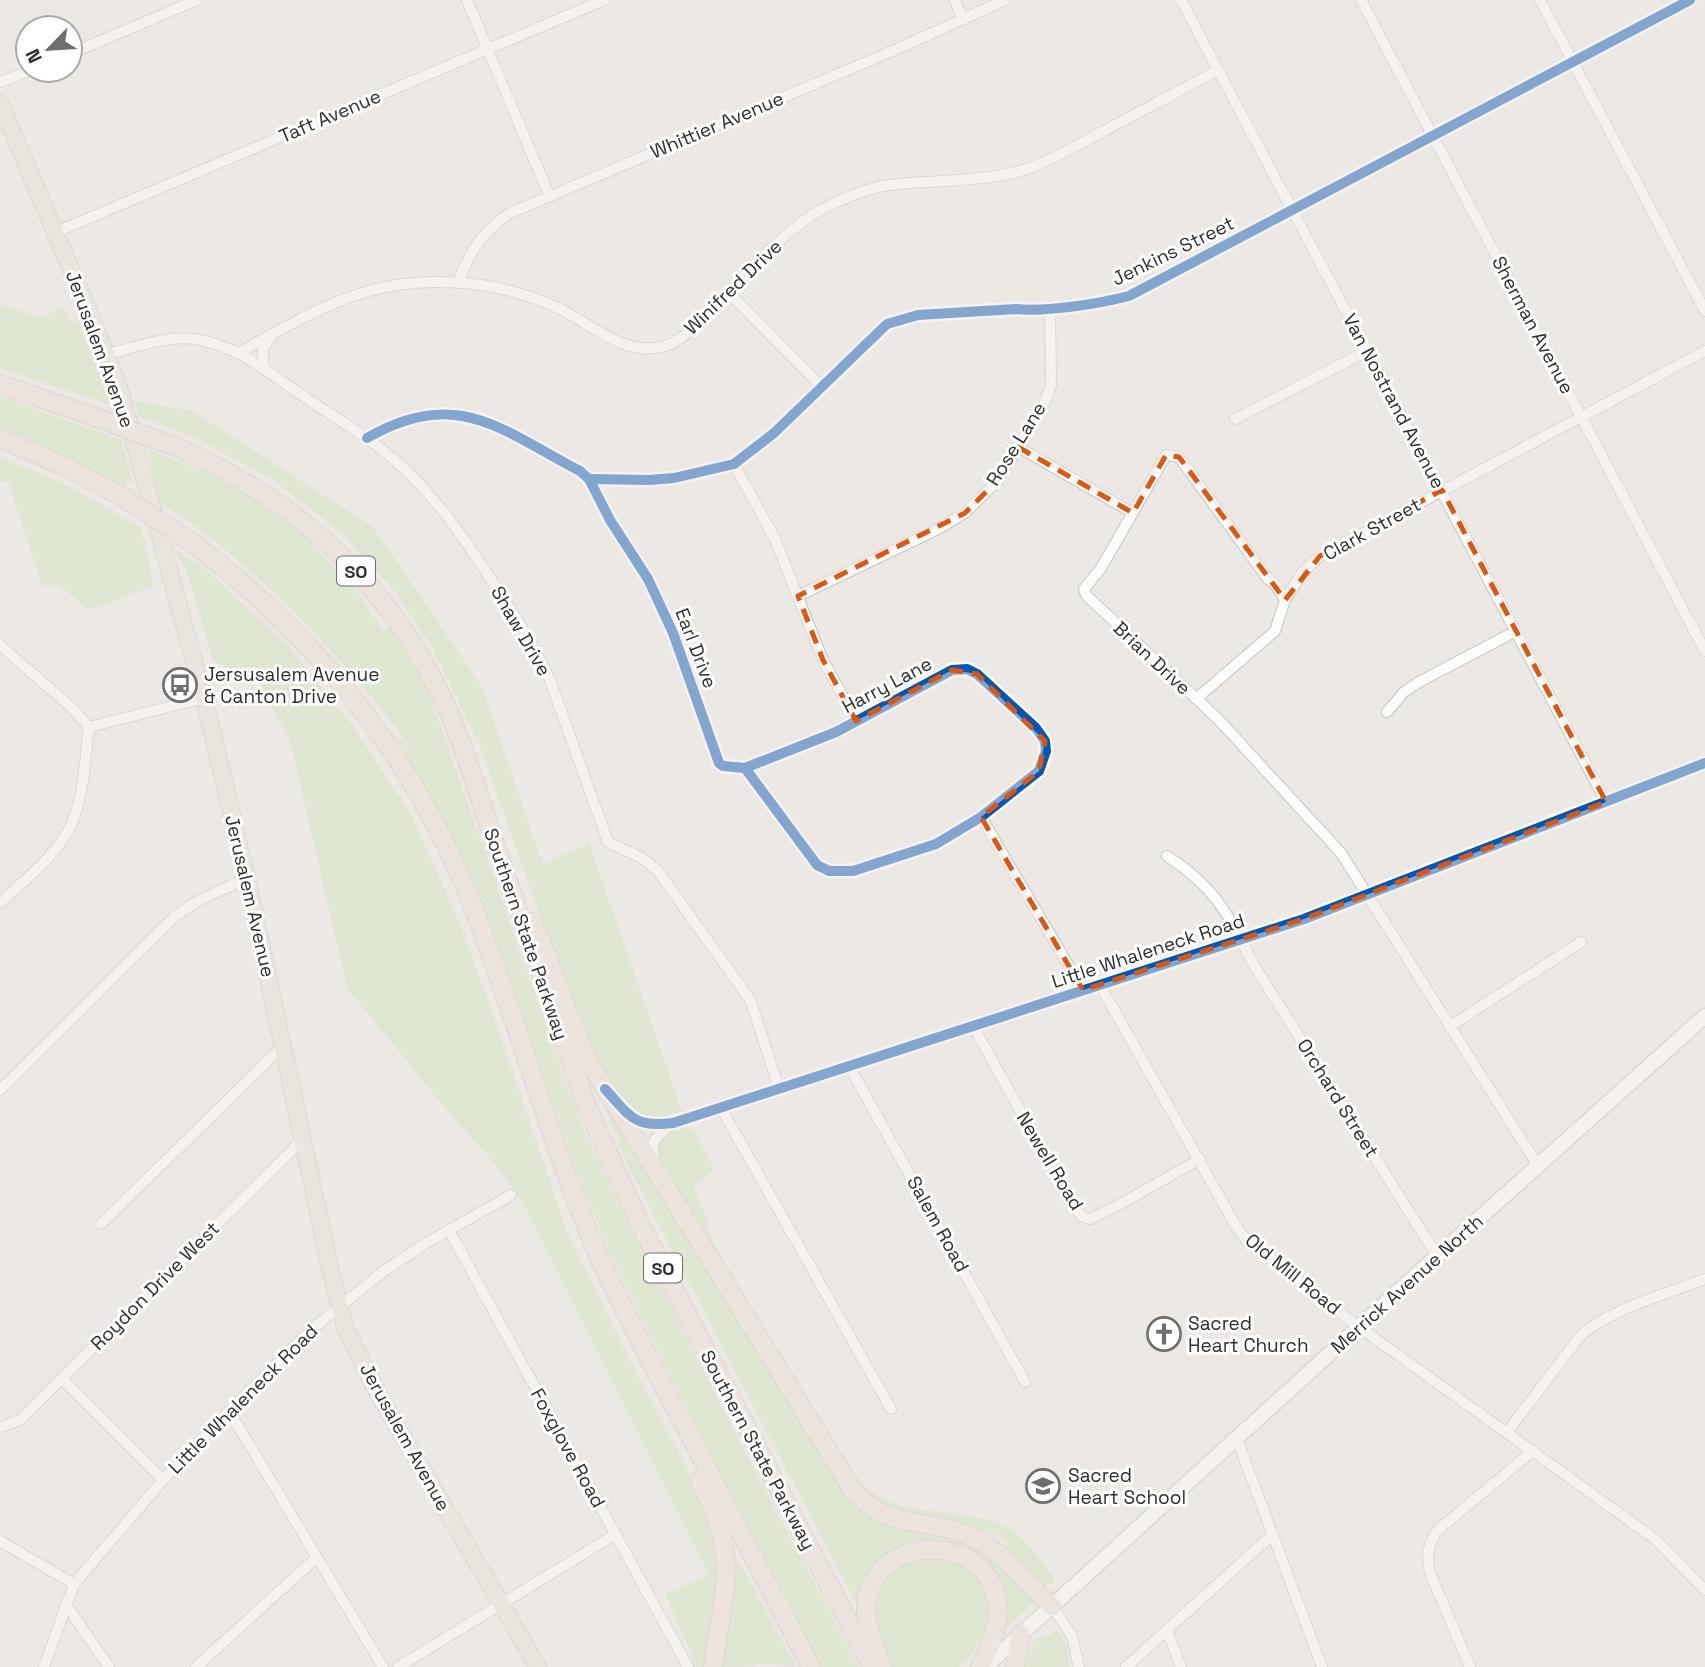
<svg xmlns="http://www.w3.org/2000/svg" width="1705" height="1667" font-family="'Space Grotesk',sans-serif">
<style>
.green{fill:#cee6be}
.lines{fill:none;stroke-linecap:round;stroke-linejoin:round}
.minor-casing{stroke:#c5c4c5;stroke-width:12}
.secondary-casing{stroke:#c5c4c5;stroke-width:17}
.primary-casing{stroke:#c6c5c4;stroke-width:18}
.motorway-casing{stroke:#c6c5c4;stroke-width:20}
.minor{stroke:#fcfcfb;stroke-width:10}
.secondary{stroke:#fcfcfb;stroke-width:14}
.primary{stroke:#e8e4d6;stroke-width:16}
.motorway{stroke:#eadfd6;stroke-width:18}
.motorway-bridge-casing{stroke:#c6c5c4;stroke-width:20;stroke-linecap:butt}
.motorway-bridge{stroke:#eadfd6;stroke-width:18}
.cycleway-casing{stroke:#fff;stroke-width:15}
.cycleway{stroke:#0057b8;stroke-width:10}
.marked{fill:none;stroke:#df570e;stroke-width:5;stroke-dasharray:14 9;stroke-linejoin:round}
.labels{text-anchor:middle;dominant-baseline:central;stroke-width:6;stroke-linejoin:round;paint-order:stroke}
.shield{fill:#fff;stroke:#6d6d6d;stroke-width:2}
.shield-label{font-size:18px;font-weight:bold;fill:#2e2e2e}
.street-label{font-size:19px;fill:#2e2e2e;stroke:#fff}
.poi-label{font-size:19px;fill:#2e2e2e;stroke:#fff;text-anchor:start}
</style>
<rect width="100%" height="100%" fill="#ece8e4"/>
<g class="green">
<path d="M0,304l41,14 23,-11 5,12 11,5 33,82 -113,-38z"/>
<path d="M0,396l121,44 12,45 -7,-4v6l-96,-48 -30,-11z"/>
<path d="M136,401l56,10 181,116 109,160 61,178 46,-22 93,268c-12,4 -25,10 -38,7 -25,-7 -49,-59 -61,-80l-104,-295 -48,-98 -38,-56 -49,-54 -70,-55 -81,-43 -54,-21z"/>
<path d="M148,449l83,34 70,50 53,54 29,44 7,-4 36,59 155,437 40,84 110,218 128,242h-37l-180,-347 -31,-64 -30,-74 -104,-295 -30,-60 -48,-86 5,-3c-69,-90 -149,-175 -245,-236z"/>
<path d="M0,457l61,25 80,45 13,59 -65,24 -31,-26 -15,4 -35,-107 -8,2z"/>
<path d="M174,548l31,21 82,76 62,76 64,97 49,112 23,62 81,237 60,125 83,156 12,59 -15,98h-17l4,-10 -28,-63 44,-19 -187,-374 -28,-38 -51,-58 -96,-117 -57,-248 -40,-73 -21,3 -16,-10 -26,-87z"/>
<path d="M610,1107l236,382 11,22 4,-4 103,31 29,16 40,44 -1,5 -32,30 3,-26 4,-5c-25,-53 -39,-60 -97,-62v6l-49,53 -6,2 -227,-436 -21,-53z"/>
<path d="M686,1127l7,3 21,39 -21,17 16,36 -3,2 13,34 135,218c13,12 27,24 45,29 33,10 73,5 105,21 23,11 37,35 52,54l-6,5 -2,-2 -4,4 -6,-4 -34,-34 4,-7c-37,-26 -92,-14 -130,-38 -11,-7 -19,-17 -27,-27l-151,-250 -41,-73 -1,-11 4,-9z"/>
<path d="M917,1556c11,0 29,-2 38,3 53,27 40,74 4,108h-68l-13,-26 -5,-25 4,-21 16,-25z"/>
<path d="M733,1562h5l8,12 49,91 -2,2 -32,-4 -15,4h-28z"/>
<path d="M1055,1631c13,7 13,23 15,36h-47l2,-9 10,-19 13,-3z"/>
</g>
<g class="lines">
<g class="minor-casing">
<g id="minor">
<path d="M467,0l82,195"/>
<path d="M955,0l8,20"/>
<path d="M1181,0l425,802"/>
<path d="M1361,0l344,651"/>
<path d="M1540,0l165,311"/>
<path d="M70,54l127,-54"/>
<path d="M0,82l31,-12"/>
<path d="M56,232l548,-232"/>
<path d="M458,283c12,-32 22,-48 50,-69l389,-165 108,-49"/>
<path d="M729,293l92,93"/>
<path d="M240,352c35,-19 70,-40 107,-54 66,-25 145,-20 209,9 36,16 67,51 109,39 18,-6 31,-21 44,-33 35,-33 70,-80 112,-103 24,-13 50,-24 78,-26 36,-4 73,-2 109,-10 33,-7 64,-26 94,-42 39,-21 78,-41 116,-62"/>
<path d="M107,354c27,-6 60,-19 88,-15 43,7 73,33 108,57 32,22 66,41 95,67 37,33 63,71 90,112 23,34 45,68 62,105l58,162 34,16 16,13 93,130 28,88"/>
<path d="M263,368v-19l8,-12"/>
<path d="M1235,419l132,-68"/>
<path d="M367,438c90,-52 134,-8 213,33l9,8 21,41 38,59 25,54 46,130 4,3 22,2 72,97 12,6h24l83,-27 45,-27 58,-46 7,-20 -1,-10 -9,-13 -59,-54 -10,-5 -15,1 -116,62 -91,36"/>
<path d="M1018,447l115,66"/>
<path d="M734,464l41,75 48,121 33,61"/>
<path d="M589,479l60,1 25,-2 60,-14 40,-31 113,-109 31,-9 98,-6c31,3 82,-5 113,-13l561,-296"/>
<path d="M798,596l138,-66 29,-17 32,-32 47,-77 7,-19 -1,-78"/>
<path d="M1285,600l-11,-17 -6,-4 -89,-122 -13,-2 -65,113 -17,21 2,6 133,125 122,133 197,313"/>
<path d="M0,645l72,63 17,19"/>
<path d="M1196,699l79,-68 10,-31 18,-28 17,-16 385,-205"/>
<path d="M1387,712l17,-20 15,-10 97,-51"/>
<path d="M89,727l115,-29"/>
<path d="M981,817l102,173"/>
<path d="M1167,856c49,32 59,55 85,106l185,294"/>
<path d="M0,903c24,-23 58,-48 72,-80 12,-29 13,-65 17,-96"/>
<path d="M1100,985l137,243 11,14 111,85 296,212 50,51"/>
<path d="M973,1026l101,181 7,9 9,3 27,-13 83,-47"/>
<path d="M1449,1027l132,-85"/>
<path d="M849,1066l176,316"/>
<path d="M0,1090l175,-174 21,-14 51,-24"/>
<path d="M721,1108l170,301"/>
<path d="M626,1112c25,27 67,5 95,-4l583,-189 401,-156"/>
<path d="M654,1158c-5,-18 5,-24 19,-35"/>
<path d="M101,1224l182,-178"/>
<path d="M449,1230l239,437"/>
<path d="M62,1379l101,101"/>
<path d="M229,1411l154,256"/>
<path d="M0,1427l20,-7 283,-281"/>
<path d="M1507,1432l74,-97c34,-28 83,-40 124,-56"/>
<path d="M1237,1439l85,228"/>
<path d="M0,1541l74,43"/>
<path d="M67,1606l42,61"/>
<path d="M1052,1606l20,30 7,31"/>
<path d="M1167,1630l14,37"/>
<path d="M44,1667l30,-83 89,-104 66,-69 83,-82 72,-58 44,-29 83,-47"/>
<path d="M196,1667l121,-110"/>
<path d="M398,1667l218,-133"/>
<path d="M1126,1667l147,-133"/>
<path d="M1470,1667l-40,-94c-4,-17 -2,-30 9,-44l94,-78"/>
</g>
</g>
<g class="secondary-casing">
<path id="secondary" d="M985,1667l452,-411 268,-240"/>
</g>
<g class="primary-casing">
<path id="primary" d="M0,103l98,230 24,64 82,301 43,180 83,390 15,59 32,65 161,275"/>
</g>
<g class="motorway-casing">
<g id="motorway">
<path d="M0,384l89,31"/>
<path d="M0,438l68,30 55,29"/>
<path d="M179,448c123,56 215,139 270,265 20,45 33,94 49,140 30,86 60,171 90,256l52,115 232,443"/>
<path d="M194,544c121,92 216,209 274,350 47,117 79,240 128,356 27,61 59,121 91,180 41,79 83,158 124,237"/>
<path d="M532,922c24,49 36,102 63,150l257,417c37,44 74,27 118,47 35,16 54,47 82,70"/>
<path d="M700,1480c40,76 24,108 13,187"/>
<path d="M882,1667c-5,-18 -16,-37 -16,-57 3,-85 142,-79 131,12 -2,16 -11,31 -17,45"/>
<path d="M1015,1667l6,-33"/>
</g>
</g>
<use href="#minor" class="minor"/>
<use href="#secondary" class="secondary"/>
<use href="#primary" class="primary"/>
<use href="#motorway" class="motorway"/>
<g class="motorway-bridge-casing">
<g id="motorway-bridge">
<path d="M89,415l90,33"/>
<path d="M123,497l71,47"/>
</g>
</g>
<use href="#motorway-bridge" class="motorway-bridge"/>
<g class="cycleway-casing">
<g id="cycleway">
<path d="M367,438c90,-52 134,-8 213,33l9,8 21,41 38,59 25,54 46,130 4,3 22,2 72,97 12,6h24l83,-27 45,-27 58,-46 7,-20 -1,-10 -9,-13 -59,-54 -10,-5 -15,1 -116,62 -91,36"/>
<path d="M589,479l60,1 25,-2 60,-14 40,-31 113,-109 31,-9 98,-6c31,3 82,-5 113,-13l561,-296"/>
<path d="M605,1089c25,27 28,39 68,34l631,-204 401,-156"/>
</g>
</g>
<use href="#cycleway" class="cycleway"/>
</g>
<path d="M0 0H1705V1667H0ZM1018,447l115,66 33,-58 13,2 106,143 35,-44 122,-66 164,312 -302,117 -221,71 -102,-173 58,-46 6,-30 -68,-67 -25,-4 -96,51 -33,-61 -25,-64 167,-83 32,-32z" fill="#ece8e4" fill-opacity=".55" fill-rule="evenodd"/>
<path class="marked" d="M1018,447l115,66 33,-58 13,2 106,143 35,-44 122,-66 164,312 -302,117 -221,71 -102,-173 58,-46 6,-30 -68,-67 -25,-4 -96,51 -33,-61 -25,-64 167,-83 32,-32z"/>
<defs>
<g id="bus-ring" transform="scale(1.75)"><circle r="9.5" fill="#fff" stroke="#706f6e" stroke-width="1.5"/><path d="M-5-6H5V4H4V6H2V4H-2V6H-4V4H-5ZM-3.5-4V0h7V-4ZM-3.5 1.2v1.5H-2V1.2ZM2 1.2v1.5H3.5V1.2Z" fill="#706f6e"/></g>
<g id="church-ring" transform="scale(1.75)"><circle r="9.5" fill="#fff" stroke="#706f6e" stroke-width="1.5"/><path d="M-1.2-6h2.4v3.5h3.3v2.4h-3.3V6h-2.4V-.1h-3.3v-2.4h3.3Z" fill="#706f6e"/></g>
<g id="school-ring" transform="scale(1.75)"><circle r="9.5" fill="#fff" stroke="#706f6e" stroke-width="1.5"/><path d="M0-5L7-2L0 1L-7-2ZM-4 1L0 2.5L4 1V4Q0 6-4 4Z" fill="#706f6e"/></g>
</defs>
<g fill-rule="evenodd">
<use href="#bus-ring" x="180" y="685"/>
<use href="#church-ring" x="1164" y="1334"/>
<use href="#school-ring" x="1043" y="1486"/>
</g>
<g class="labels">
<g class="shield">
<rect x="337" y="556.5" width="38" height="29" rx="5"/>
<rect x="644" y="1253.5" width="38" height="29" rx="5"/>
</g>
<g class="shield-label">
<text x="356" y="571">SO</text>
<text x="663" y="1268">SO</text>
</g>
<g class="street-label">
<text transform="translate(330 116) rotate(-23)">Taft Avenue</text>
<text transform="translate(717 125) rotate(-23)">Whittier Avenue</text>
<text transform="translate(1173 251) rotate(-26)">Jenkins Street</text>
<text transform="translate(733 287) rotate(-44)">Winifred Drive</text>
<text transform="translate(1533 325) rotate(62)">Sherman Avenue</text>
<text transform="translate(100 349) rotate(70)">Jerusalem Avenue</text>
<text transform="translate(1394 401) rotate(62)">Van Nostrand Avenue</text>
<text transform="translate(1016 444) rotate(-58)">Rose Lane</text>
<text transform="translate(1372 529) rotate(-29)">Clark Street</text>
<text transform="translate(521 631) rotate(60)">Shaw Drive</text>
<text transform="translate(696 648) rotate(69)">Earl Drive</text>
<text transform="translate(1152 658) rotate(43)">Brian Drive</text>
<text transform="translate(887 685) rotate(-28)">Harry Lane</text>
<text transform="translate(250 896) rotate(77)">Jerusalem Avenue</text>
<text transform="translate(526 934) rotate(71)">Southern State Parkway</text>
<text transform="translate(1148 951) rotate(-18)">Little Whaleneck Road</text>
<text transform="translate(1338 1098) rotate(58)">Orchard Street</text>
<text transform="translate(1050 1161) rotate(59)">Newell Road</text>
<text transform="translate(938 1224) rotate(61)">Salem Road</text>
<text transform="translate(1293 1274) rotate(39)">Old Mill Road</text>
<text transform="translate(1407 1284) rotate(-42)">Merrick Avenue North</text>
<text transform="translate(155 1286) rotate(-45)">Roydon Drive West</text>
<text transform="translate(243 1399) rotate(-45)">Little Whaleneck Road</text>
<text transform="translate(405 1437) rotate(61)">Jerusalem Avenue</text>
<text transform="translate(568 1448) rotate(61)">Foxglove Road</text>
<text transform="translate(758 1450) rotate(62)">Southern State Parkway</text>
</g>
<g class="poi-label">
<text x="204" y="674">Jersusalem Avenue<tspan x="204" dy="22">&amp; Canton Drive</tspan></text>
<text x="1188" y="1323">Sacred<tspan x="1188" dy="22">Heart Church</tspan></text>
<text x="1068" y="1475">Sacred<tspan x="1068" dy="22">Heart School</tspan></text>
</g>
</g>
<g transform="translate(49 49) rotate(245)"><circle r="33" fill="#ffffff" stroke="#ababab" stroke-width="2"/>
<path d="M0-5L12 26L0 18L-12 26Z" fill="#706f6e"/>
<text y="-10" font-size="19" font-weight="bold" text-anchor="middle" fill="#2e2e2e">N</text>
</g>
</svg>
